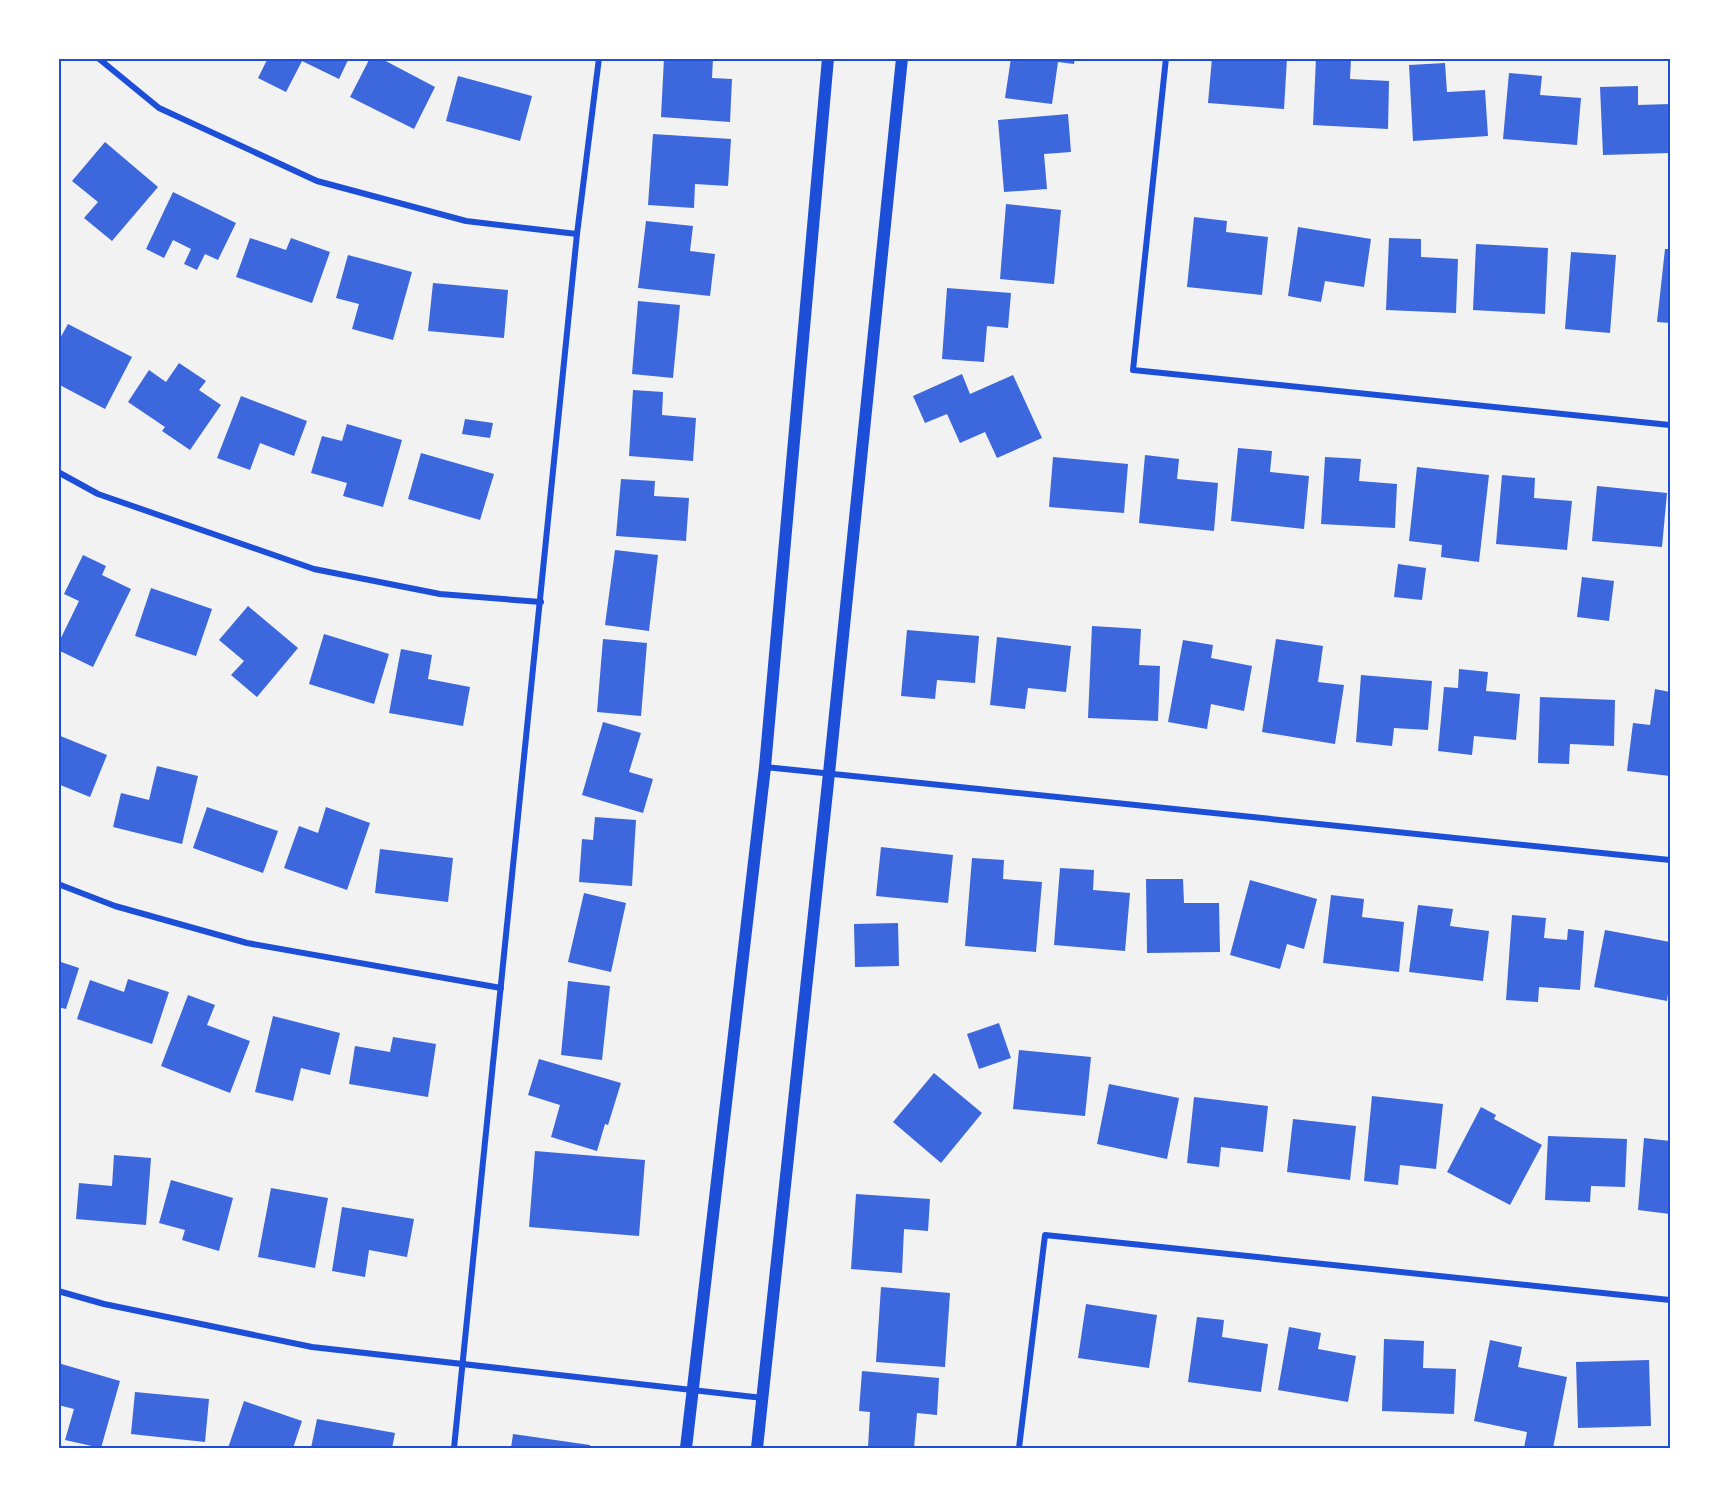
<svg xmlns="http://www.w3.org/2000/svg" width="1729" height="1507" font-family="'DejaVu Sans',sans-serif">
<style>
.building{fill:#3d67dc}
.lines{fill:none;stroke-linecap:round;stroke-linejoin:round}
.minor{stroke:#1d4ed8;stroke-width:6}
.secondary{stroke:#1d4ed8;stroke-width:12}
.neatline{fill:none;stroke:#1d4ed8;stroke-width:2}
</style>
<rect width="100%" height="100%" fill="#f2f2f2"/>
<g class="building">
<path d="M268,58h81l-10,21 -37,-18 -16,31 -28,-14z"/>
<path d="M370,58h10l55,29 -21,42 -64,-32z"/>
<path d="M664,58h49l-1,20 20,1 -2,43 -69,-5z"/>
<path d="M1011,58h64l-1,6 -16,-2 -6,42 -47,-6z"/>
<path d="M1212,58h75l-3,51 -76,-6z"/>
<path d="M1316,58h35l-1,21 39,2 -1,48 -75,-4z"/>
<path d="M1445,63l2,29 38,-2 3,46 -75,5 -4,-76z"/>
<path d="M1509,73l33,3 -2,19 41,3 -4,47 -74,-6z"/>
<path d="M458,76l74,20 -12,45 -74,-20z"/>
<path d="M1638,86v19l32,-1v49l-67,2 -3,-68z"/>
<path d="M1068,114l3,38 -27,2 3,35 -43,3 -6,-72z"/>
<path d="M653,134l78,5 -3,47 -33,-2 -1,24 -46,-3z"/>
<path d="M105,142l53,45 -46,54 -28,-23 14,-16 -26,-21z"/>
<path d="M173,192l63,31 -18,37 -13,-6 -8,16 -13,-6 7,-15 -18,-9 -9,18 -18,-9z"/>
<path d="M1006,204l55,6 -7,74 -54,-5z"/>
<path d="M1194,217l33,4 -1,11 42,5 -6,58 -75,-8z"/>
<path d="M646,221l47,5 -3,25 25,3 -5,42 -72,-8z"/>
<path d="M1298,227l73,12 -7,48 -39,-6 -4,21 -33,-6z"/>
<path d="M250,238l36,12 5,-12 39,14 -18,51 -76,-26z"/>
<path d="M1389,238l32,1v18l37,2 -2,54 -70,-3z"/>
<path d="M1476,244l72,4 -3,66 -72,-4z"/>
<path d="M1665,249h5v74l-13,-1z"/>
<path d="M1571,252l45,3 -6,78 -45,-4z"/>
<path d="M348,255l64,17 -19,68 -41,-11 7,-25 -23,-6z"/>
<path d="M433,283l75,7 -4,48 -76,-7z"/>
<path d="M947,288l64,5 -3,35 -21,-2 -3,36 -42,-3z"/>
<path d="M638,301l42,4 -7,73 -41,-4z"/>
<path d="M68,324l64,33 -27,52 -47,-25v-42z"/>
<path d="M179,363l27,18 -7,9 22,15 -31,45 -28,-19 3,-4 -37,-25 21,-32 17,12z"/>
<path d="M962,374l8,20 43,-19 29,63 -45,20 -12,-26 -25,11 -13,-29 -22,9 -12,-27z"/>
<path d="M633,390l30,2 -1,23 34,3 -3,43 -64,-5z"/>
<path d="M241,396l66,25 -13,35 -34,-13 -10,27 -33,-12z"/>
<path d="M465,419l28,4 -3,15 -28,-4z"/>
<path d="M347,424l55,16 -19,67 -40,-11 4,-13 -36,-10 11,-37 20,5z"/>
<path d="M1238,448l34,3 -2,21 39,4 -5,53 -73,-8z"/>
<path d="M421,453l73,21 -14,46 -72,-21z"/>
<path d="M1145,455l34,4 -2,20 41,4 -4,48 -75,-8z"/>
<path d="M1053,457l75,7 -4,49 -75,-6z"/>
<path d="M1325,457l36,2 -2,22 38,3 -2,44 -74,-4z"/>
<path d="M1417,467l72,8 -10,87 -38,-5 1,-12 -33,-4z"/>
<path d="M1502,475l33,3 -1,20 38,3 -5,49 -71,-6z"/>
<path d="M621,479l34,2 -1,15 35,2 -3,43 -70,-5z"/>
<path d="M1597,486l70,7 -5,54 -70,-6z"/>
<path d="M615,550l43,5 -9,76 -44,-6z"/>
<path d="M83,555l23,11 -4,9 29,14 -38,78 -35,-17v-6l21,-43 -15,-7z"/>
<path d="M1398,564l28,4 -4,32 -28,-3z"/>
<path d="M1582,577l32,4 -5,40 -32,-4z"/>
<path d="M151,588l61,21 -16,47 -61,-20z"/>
<path d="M248,606l50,42 -41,49 -26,-22 13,-14 -25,-21z"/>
<path d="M1092,626l49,3 -2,36 21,1 -2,55 -70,-3z"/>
<path d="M907,630l72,6 -4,47 -38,-3 -2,19 -34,-3z"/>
<path d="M324,634l65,20 -15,50 -65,-20z"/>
<path d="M997,637l74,9 -5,46 -38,-4 -3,21 -35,-4z"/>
<path d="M603,639l44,4 -6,73 -44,-4z"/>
<path d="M1276,639l47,7 -5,36 26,3 -9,59 -73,-12z"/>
<path d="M1183,640l30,5 -2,13 41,8 -8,45 -33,-7 -4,25 -39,-7z"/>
<path d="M401,649l31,6 -4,24 42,8 -7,39 -74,-13z"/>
<path d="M1459,669l29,3 -2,19 34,3 -4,46 -42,-4 -2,19 -34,-4 6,-64 14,1z"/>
<path d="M1361,675l71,6 -4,49 -34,-2 -2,18 -36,-4z"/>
<path d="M1655,689l15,3v84l-43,-5 6,-48 17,2z"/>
<path d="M1540,697l75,3 -1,46 -44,-2 -1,20 -31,-1z"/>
<path d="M603,722l38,11 -12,39 24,7 -10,34 -61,-18z"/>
<path d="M58,735l49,20 -17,42 -32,-13z"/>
<path d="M157,766l41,10 -16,68 -69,-17 8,-34 28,7z"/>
<path d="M207,807l71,24 -15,42 -70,-25z"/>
<path d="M326,807l44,16 -23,67 -63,-22 15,-42 19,7z"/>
<path d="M595,817l41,3 -4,66 -53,-4 3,-43 11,1z"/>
<path d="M881,847l72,8 -5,48 -72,-7z"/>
<path d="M380,849l73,9 -5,44 -73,-9z"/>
<path d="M972,858l32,2 -1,19 39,3 -6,70 -71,-6z"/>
<path d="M1060,868l34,2 -1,20 37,3 -5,58 -71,-6z"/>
<path d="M1146,879h37l1,24h35l1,49 -73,1z"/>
<path d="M1250,880l67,19 -13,50 -17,-5 -7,25 -50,-14z"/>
<path d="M584,893l42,10 -15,69 -43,-10z"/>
<path d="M1331,895l33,4 -2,18 42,5 -5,50 -76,-9z"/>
<path d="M1418,905l35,4 -3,17 39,5 -6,50 -74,-9z"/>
<path d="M1512,915l34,3 -2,20 23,2 1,-11 16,2 -4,59 -41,-3 -1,15 -32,-2z"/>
<path d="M898,923l1,43 -44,1 -1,-43z"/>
<path d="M1605,930l65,12v38l-3,21 -73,-14z"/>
<path d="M58,961l21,7 -13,41 -8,-2z"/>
<path d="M128,979l41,13 -17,52 -75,-25 13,-39 34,12z"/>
<path d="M568,981l42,5 -8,74 -41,-5z"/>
<path d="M188,995l27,10 -8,20 43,16 -20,52 -69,-27z"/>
<path d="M273,1016l67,17 -10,42 -29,-7 -8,33 -38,-9z"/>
<path d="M999,1023l12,35 -32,11 -12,-35z"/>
<path d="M393,1037l43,7 -8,53 -79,-13 6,-38 35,6z"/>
<path d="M1019,1050l72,7 -6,59 -72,-7z"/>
<path d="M539,1059l82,24 -13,42 -3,-1 -8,27 -46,-14 9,-32 -32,-10z"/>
<path d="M934,1073l48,40 -41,50 -48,-41z"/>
<path d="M1109,1084l70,14 -12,61 -70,-15z"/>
<path d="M1372,1096l71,8 -7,65 -36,-4 -2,20 -34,-4z"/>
<path d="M1194,1097l74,9 -5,46 -42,-5 -2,20 -32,-4z"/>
<path d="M1481,1107l15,8 -2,4 48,26 -32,60 -63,-33z"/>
<path d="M1293,1119l63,7 -6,54 -63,-8z"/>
<path d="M1548,1136l79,3 -2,48 -34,-1 -1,16 -45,-2z"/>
<path d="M1644,1138l26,3v73l-32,-4z"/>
<path d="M535,1151l110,9 -6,76 -110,-9z"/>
<path d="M114,1155l37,3 -5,67 -70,-6 3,-36 33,3z"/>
<path d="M171,1180l62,18 -14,53 -37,-11 3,-10 -26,-7z"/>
<path d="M271,1188l57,10 -13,70 -57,-11z"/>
<path d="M856,1194l74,5 -2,32 -24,-2 -2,44 -51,-4z"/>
<path d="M342,1207l72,12 -7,38 -38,-7 -4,27 -33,-6z"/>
<path d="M881,1287l69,6 -5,74 -69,-5z"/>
<path d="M1086,1304l71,11 -8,53 -71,-10z"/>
<path d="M1197,1317l27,3 -2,17 46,7 -7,48 -73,-10z"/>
<path d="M1289,1327l32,6 -3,16 38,7 -8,46 -70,-12z"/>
<path d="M1384,1339l40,2 -1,27 33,1 -2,45 -72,-3z"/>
<path d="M1490,1340l32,7 -4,20 49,10 -14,71h-29l3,-16 -53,-11z"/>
<path d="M1649,1360l2,66 -73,2 -2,-66z"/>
<path d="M58,1363l62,18 -19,67 -36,-8 9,-31 -16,-4z"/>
<path d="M862,1371l77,7 -2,37 -20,-2 -3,35h-46l2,-36 -11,-1z"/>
<path d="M135,1392l74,7 -4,43 -74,-8z"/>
<path d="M244,1401l58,20 -9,27h-65z"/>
<path d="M317,1419l78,14 -3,15h-81z"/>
<path d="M513,1434l77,11v3h-79z"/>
</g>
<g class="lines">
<g class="minor">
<path d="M98,58l61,50 158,73 149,40 111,13"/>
<path d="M1166,58l-33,312 537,55"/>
<path d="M58,472l40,22 216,75 126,25 101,8"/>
<path d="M765,767l905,93"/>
<path d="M58,884l57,22 132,37 254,45"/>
<path d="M58,1291l46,13 208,43 451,51"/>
<path d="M454,1448l123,-1214 22,-176"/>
<path d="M1019,1448l26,-213 625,65"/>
</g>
<g class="secondary">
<path d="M686,1448l79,-681 63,-709"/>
<path d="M757,1448l72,-675 73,-715"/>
</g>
</g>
<rect width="1729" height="1507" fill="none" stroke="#ffffff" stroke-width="120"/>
<rect x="60" y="60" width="1609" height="1387" class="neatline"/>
</svg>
